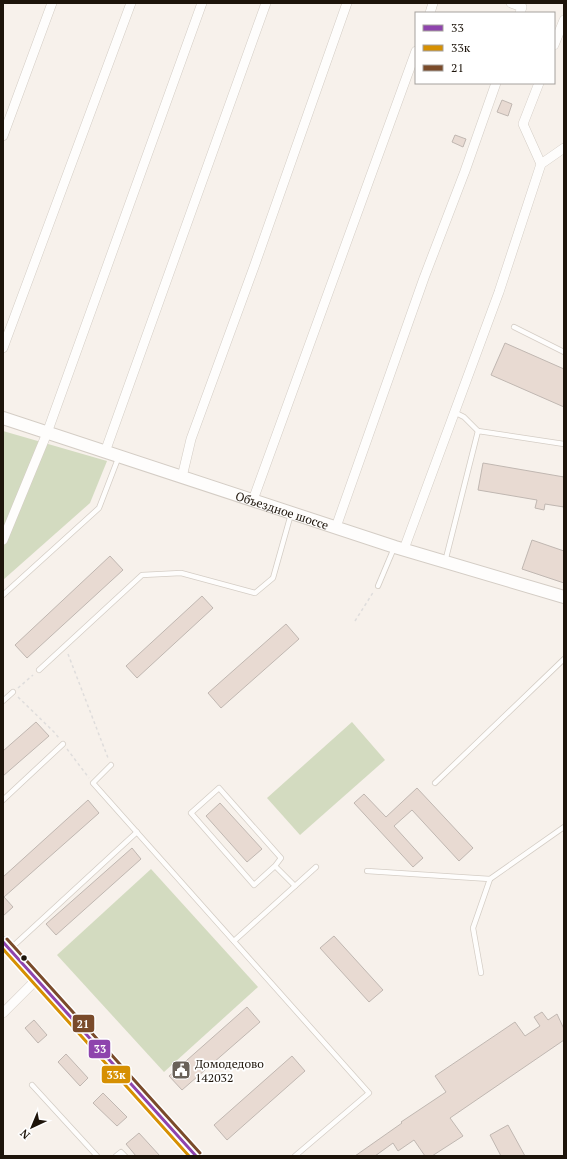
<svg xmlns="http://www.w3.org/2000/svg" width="567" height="1159" font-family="'PT Serif',serif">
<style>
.green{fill:#d3dbc0}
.building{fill:#e8dad2;stroke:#c0b7b1}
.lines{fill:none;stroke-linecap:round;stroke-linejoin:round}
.service-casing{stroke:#d4cdc5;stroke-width:6}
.minor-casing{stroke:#d4cdc5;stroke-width:10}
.tertiary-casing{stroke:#d4cdc5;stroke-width:12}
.secondary-casing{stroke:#d4cdc5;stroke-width:14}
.path{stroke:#dfdddc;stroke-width:1.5;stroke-dasharray:3 3;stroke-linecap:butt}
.service{stroke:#fefdfc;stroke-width:4.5}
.minor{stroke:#fefdfc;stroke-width:9}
.tertiary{stroke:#fefdfc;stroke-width:11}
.secondary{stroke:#fefdfc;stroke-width:12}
.bus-1-casing{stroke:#fff;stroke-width:6}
.bus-2-casing{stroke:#fff;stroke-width:6}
.bus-3-casing{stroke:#fff;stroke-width:6}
.bus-1{stroke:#8e44ad;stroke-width:3}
.bus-2{stroke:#d69002;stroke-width:3}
.bus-3{stroke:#7a4b2a;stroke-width:3}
.bus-dot{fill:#1d140a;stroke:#fff;stroke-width:1.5}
.labels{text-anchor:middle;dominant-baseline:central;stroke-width:3.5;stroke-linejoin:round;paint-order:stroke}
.street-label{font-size:12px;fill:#1d140a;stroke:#fff}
.poi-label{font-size:12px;fill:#1d140a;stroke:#fff;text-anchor:start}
.line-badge{stroke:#fff;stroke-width:1.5}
.badge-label{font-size:11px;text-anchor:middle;font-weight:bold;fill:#fff}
</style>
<rect width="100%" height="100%" fill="#f7f1eb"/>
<g class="green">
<path d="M3,431l104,30 -17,42 -87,77z"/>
<path d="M352,722l33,38 -85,75 -33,-37z"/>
<path d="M151,869l107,118 -94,85 -107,-117z"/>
</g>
<g class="building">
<path d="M502,100l10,4 -4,12 -11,-4z"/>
<path d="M455,135l11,4 -3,8 -11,-5z"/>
<path d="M505,343l59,26v38l-73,-32z"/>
<path d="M483,463l81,14v30l-19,-3 -1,6 -9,-2 2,-8 -59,-10z"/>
<path d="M532,540l32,11v32l-42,-14z"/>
<path d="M110,556l13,14 -96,88 -12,-13z"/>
<path d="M202,596l11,12 -76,70 -11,-12z"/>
<path d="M286,624l13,15 -78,69 -13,-15z"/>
<path d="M36,722l13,14 -46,40v-25z"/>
<path d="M417,788l56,60 -14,13 -47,-51 -18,16 29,32 -10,9 -59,-64 10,-9 22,23z"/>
<path d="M88,800l11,13 -95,84 9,10 -10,9v-39z"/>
<path d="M220,803l42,46 -15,13 -41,-46z"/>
<path d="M132,848l9,11 -85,76 -10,-11z"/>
<path d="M334,936l49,54 -14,12 -49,-54z"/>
<path d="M247,1007l13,15 -78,68 -13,-14z"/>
<path d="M542,1012l6,8 9,-6 7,15v11l-114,78 13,18 -31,20h-7l-11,-16 -16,11 -5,-8 -18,13h-20l47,-33 -1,-1 45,-30 -11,-16 80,-54 10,14 15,-10 -6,-9z"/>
<path d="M34,1020l13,15 -9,8 -13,-15z"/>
<path d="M66,1054l22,24 -8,8 -22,-24z"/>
<path d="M292,1056l13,15 -78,69 -13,-15z"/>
<path d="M103,1093l24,24 -10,9 -24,-23z"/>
<path d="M508,1125l17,31h-24l-11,-21z"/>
<path d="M139,1133l21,23h-24l-10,-12z"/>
</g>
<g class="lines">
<g class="service-casing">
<g id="service">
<path d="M514,327l50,25"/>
<path d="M454,412l10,5 14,14"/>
<path d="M445,562l33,-131 86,13"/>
<path d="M378,586l16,-38"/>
<path d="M3,595l96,-87 20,-52"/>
<path d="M39,670l103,-95 39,-2 74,20 18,-15 18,-64"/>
<path d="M3,701l10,-9"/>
<path d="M111,765l-18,18 276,310 -74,63"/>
<path d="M435,783l129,-124"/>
<path d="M3,800l60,-56"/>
<path d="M275,866l-21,19 -63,-72 28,-25 62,70 -6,8 20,20"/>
<path d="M367,871l123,8"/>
<path d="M234,941l82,-74"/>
<path d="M10,949l127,-117"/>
<path d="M481,973l-8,-45 17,-49 74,-52"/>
<path d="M32,1085l65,71"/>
<path d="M116,1156l5,-4 4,4"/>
</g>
</g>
<g class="minor-casing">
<g id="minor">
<path d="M511,3l11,4 -2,6"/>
<path d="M430,13l3,-10"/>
<path d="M554,45l10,-25"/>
<path d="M3,136l49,-133"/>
<path d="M541,164l23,-16"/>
<path d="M3,348l128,-345"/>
<path d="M105,452l161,-449"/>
<path d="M182,477l9,-38 63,-172 93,-264"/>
<path d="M253,500l163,-449"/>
<path d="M336,527l88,-249 41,-107 31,-88"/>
<path d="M3,540l44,-107 155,-430"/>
<path d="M404,549l95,-257 42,-128 -18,-40 16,-41"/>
<path d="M3,1013l34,-34"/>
</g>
</g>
<g class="tertiary-casing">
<path id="tertiary" d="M3,942l193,214"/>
</g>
<g class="secondary-casing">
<g id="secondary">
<path id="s1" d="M3,418l392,129 169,50"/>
</g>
</g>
<g class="path">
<path d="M355,621l19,-30"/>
<path d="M68,654l40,104"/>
<path d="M18,688l15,-13"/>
<path d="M18,697l36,35 5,6"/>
<path d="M67,749l22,29"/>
</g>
<use href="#service" class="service"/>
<use href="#minor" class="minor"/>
<use href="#tertiary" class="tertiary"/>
<use href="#secondary" class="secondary"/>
<g class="bus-1-casing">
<path id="bus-1" d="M3,942l193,214"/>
</g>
<g class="bus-2-casing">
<path id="bus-2" d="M3,949l186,207"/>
</g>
<g class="bus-3-casing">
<path id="bus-3" d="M7,939l193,214"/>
</g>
<use href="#bus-1" class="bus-1"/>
<use href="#bus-2" class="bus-2"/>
<use href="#bus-3" class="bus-3"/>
</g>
<defs>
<g id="civic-square" transform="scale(1)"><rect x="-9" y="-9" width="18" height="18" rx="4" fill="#696159" stroke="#fff"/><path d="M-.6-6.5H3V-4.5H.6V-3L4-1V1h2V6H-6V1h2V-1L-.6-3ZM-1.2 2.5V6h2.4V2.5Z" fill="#fff"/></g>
</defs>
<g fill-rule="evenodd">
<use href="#civic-square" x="181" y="1070"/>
</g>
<circle class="bus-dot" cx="24" cy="958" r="3.5"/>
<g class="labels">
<g class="street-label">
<text stroke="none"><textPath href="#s1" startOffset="294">Объездное шоссе</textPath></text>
</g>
<g class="poi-label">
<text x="195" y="1063">Домодедово<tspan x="195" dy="14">142032</tspan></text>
</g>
</g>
<g class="line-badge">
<rect x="72" y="1014" width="23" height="19" rx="4" fill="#7a4b2a"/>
<rect x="88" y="1039" width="23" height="20" rx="4" fill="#8e44ad"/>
<rect x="101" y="1065" width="30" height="19" rx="4" fill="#d69002"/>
</g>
<g class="badge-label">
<text x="83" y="1028">21</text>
<text x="100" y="1053">33</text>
<text x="116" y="1079">33к</text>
</g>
<rect width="567" height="1159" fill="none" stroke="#1d140a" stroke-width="8"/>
<rect x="415" y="12" width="140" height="72" fill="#ffffff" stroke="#a5a19d"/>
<rect x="423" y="25" width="20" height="6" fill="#8e44ad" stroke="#a5a19d"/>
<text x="451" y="32" font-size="12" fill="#1d140a">33</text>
<rect x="423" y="45" width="20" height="6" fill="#d69002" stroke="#a5a19d"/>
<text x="451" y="52" font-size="12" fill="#1d140a">33к</text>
<rect x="423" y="65" width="20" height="6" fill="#7a4b2a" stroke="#a5a19d"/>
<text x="451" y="72" font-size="12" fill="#1d140a">21</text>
<g transform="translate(32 1127) rotate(224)" stroke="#ffffff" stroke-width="3" paint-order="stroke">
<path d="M0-3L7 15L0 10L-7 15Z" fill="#1d140a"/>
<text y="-6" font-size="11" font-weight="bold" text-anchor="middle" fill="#1d140a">N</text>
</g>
</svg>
